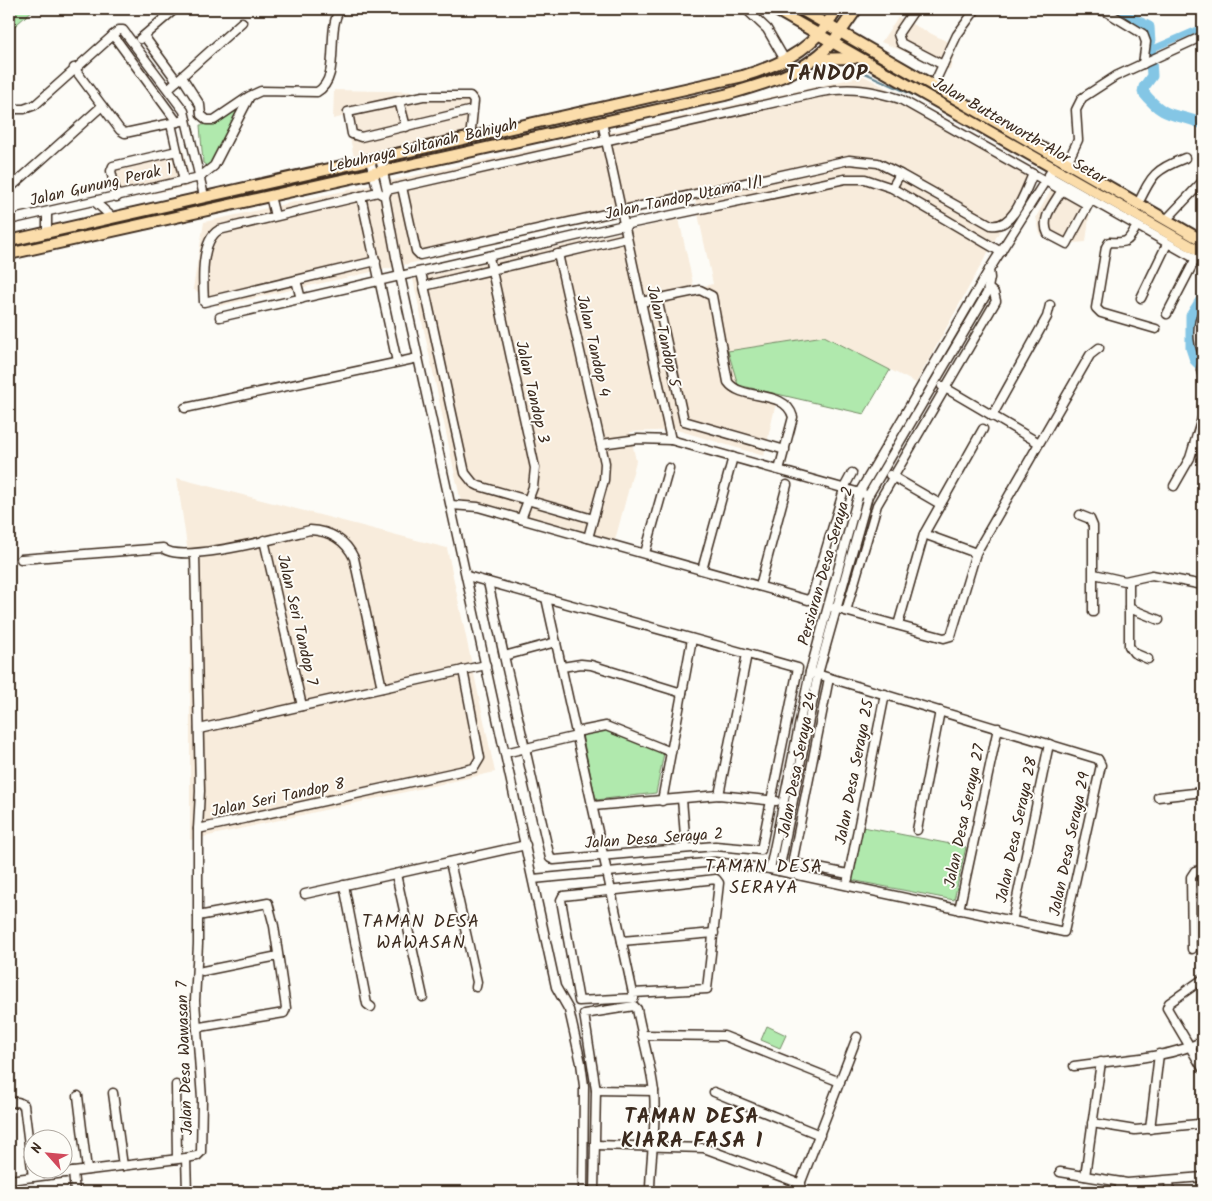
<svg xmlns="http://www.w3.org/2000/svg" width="1212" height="1201" font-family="Kalam,sans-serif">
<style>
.built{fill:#f8ecdc}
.green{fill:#b0e9ad;stroke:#768a66}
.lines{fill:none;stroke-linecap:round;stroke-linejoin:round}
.stream{stroke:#678895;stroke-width:2}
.canal{stroke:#84c6e5;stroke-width:6}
.river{stroke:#84c6e5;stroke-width:11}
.minor-casing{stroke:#3b2a1e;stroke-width:11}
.major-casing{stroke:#3b2a1e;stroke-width:14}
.highway-casing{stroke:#3b2a1e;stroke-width:15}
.minor{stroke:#fdfcf7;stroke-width:8}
.major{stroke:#fbddab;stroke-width:10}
.highway{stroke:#fbddab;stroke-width:11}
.labels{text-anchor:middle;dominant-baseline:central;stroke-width:4;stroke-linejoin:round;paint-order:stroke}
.street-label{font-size:16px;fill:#3b2a1e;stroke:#fdfcf7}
.neighbourhood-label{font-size:18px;letter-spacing:1px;fill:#3b2a1e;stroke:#fdfcf7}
.district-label{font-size:21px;font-weight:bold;letter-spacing:1px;fill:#3b2a1e;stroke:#fdfcf7}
</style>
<rect width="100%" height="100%" fill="#fdfcf7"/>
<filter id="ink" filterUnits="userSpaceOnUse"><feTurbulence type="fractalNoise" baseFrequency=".02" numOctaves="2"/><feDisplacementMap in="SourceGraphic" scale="10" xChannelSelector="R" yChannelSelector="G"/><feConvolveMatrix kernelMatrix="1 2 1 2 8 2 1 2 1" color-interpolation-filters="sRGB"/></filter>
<g filter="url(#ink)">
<g class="built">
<path d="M898,17l58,29 -6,24 -69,-28z"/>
<path d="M864,76l170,93 -118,214 -92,-47 -95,15 10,34 39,9 -14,62 -87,-26 -47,2 6,29 -23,87 -151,-41 -49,-228 266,-60 15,69 19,-4 -18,-84 -476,106 -26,-17 11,-67z"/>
<path d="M334,90l144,3v38l-124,27 -8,-42 -13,3z"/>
<path d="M183,147l8,39 -75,15 -8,-39z"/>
<path d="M1055,183l36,19 -5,40 -26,2 -20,-10 -4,-17z"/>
<path d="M177,478l270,70 48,224 -305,68v-274z"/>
</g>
<g class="green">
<path d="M9,9h25l-25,22z"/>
<path d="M240,107l-27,57 -6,2 -4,-3 -3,-38 15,-1z"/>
<path d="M824,336l66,34 -26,44 -126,-29 -10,-34z"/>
<path d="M607,729l58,19 -9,45 -60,7 -14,-66z"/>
<path d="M863,827l103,20 -12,53 -103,-20z"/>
<path d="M767,1026l19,9 -6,13 -19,-8z"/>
</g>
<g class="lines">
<path class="stream" d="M852,67l74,34"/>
<path class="canal" d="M1152,49l51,-22"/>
<g class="river">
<path d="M1112,9l37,18 3,49 -8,11 -1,5c23,29 32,20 60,32"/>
<path d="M1203,297l-12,19v32l4,12 8,8"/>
</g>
<g class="minor-casing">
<g id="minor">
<path d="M746,9l21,20 18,31"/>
<path d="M915,9l-17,25 3,9 42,22"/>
<path d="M1076,9h16"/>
<path d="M1095,9l12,3 36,22 3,8 -3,22"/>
<path d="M113,35l64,87"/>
<path d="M144,36l33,45"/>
<path d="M140,39l35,-30"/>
<path d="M74,68l46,62 5,3 61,-13"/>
<path d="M182,77l18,28 1,10 6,5h7l34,-23"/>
<path d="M933,86l24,-51 19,-26"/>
<path d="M169,88l73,-66"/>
<path d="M399,101l7,26"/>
<path d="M13,109h11l11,-4 84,-75h4l61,81 20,85"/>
<path d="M602,122l69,318"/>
<path d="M171,124l13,57"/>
<path d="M470,138l4,-37 -4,-5h-47l-75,16 4,22 9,3 112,-27"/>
<path d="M380,158l7,32 -2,7 11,60 160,730 13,23 12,53 3,23 -1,106"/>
<path d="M370,160l8,32 3,2"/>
<path d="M1067,163l11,-23 -2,-30 6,-12 34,-22 87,-40"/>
<path d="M1049,176l154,87"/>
<path d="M402,187l14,64 4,4 429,-95 29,3 22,11"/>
<path d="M892,188l8,-14 91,51c23,4 34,-34 42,-51"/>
<path d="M9,189l93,-83"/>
<path d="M387,190l434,-98c29,-5 52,-2 79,7l188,106 -21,39 -19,-10c-8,-16 6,-30 14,-44"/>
<path d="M270,196l5,20"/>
<path d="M361,196l36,166"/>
<path d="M117,197l-6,-26 2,-5 64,-15"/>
<path d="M95,202l17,15"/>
<path d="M1138,204c14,-29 16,-34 47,-46"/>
<path d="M9,220l191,-43 14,-11 36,-70 11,-5 56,1c25,-14 8,-60 23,-83"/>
<path d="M1166,220l37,-39"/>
<path d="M1137,226c-10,16 -8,17 -28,16l-3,5 -10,61 5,5 55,16"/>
<path d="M47,232v-20"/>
<path d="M558,254l47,209 -1,17 -16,58"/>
<path d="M489,257l46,211 -2,19 -12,32"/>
<path d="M376,261l-172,41c-1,-20 -4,-61 15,-72l159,-38"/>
<path d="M421,272l44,201 8,10 6,3 114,33"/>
<path d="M296,280l5,19"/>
<path d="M424,286l203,-48"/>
<path d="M657,298l27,123 101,29"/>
<path d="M1141,298l26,-54"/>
<path d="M641,302l59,-12 12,6 16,86c14,20 57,6 65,35l-14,53"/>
<path d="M1203,312c-6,12 -6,30 0,41"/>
<path d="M1167,314l28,-54"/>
<path d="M220,317l404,-92 221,-46h20l27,9 109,64"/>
<path d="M1203,364l-2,6 2,7"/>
<path d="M942,386l97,57"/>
<path d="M185,408l233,-50"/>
<path d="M992,416l55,-99 3,-12"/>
<path d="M601,444l37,-5 33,1 193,54"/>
<path d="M890,475l50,29"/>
<path d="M1174,486l16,-28 13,-43"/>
<path d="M451,505l27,2 330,93 4,-4 33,-110 7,-13"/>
<path d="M1080,515l10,4 3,7v86"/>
<path d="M924,534l52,19"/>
<path d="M264,540l38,166"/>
<path d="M645,553l24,-85"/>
<path d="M195,554l5,237 -2,38 276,-61 6,-10 -17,-88"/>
<path d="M21,559l142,-11c17,17 121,-12 147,-18 20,1 35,9 44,28l28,130"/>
<path d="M702,570l31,-113"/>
<path d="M1094,574l31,7 27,-6 51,10"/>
<path d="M467,576l331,92 -37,182 -46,-4 -161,14 -4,-2 -46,-202 52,-14"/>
<path d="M1129,581v65l5,7 14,6"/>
<path d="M488,582l16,74"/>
<path d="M760,586l27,-101"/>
<path d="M546,598l61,274c9,42 18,84 27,126l-55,3 -18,-101 2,-4 153,-17 3,4 -12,106 -74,4"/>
<path d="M834,608l110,30 7,-2 25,-83 114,-198 9,-7"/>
<path d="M1129,608l30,12"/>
<path d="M846,611l31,-106 119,-204 -2,-8 -6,-5"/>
<path d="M898,625l26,-91 59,-105"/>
<path d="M562,667l19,-3 10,1 91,28"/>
<path d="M829,678l-36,181 5,5 50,10"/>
<path d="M199,729l287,-64"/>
<path d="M576,732l30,-6 65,26"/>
<path d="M505,753l72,-17"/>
<path d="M719,795l28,-141"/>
<path d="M1158,797l45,-5"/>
<path d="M682,799l4,49"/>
<path d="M662,801l30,-162"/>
<path d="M593,806l126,-11 57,6"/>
<path d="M917,830l23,-119"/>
<path d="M450,862l27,120 -1,5"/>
<path d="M770,869l40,-197 49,-179 130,-223 65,-103"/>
<path d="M779,871l39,-197 50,-178 119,-203 3,-15 -1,-8"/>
<path d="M396,874l27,123"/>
<path d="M533,879l182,-17 55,7 294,63 37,-167 -3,-6 -288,-87"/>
<path d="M848,879l37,-185"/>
<path d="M344,885l23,119 4,3"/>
<path d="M305,894l221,-49"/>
<path d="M959,910l39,-182"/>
<path d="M198,916l70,-13 6,23 12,82 -2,5 -84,14"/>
<path d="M1012,922l37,-178"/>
<path d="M622,941l92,-8"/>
<path d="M1192,949l-1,-72 4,-6 8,-1"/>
<path d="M203,971l75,-15"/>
<path d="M1203,979l-34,24 -2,5 36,61"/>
<path d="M642,1035l82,1 116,46"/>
<path d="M1074,1066c40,-6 94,-7 129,-25"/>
<path d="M176,1085l1,74"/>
<path d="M596,1090l58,1"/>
<path d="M714,1092l106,43"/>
<path d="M113,1093l10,73"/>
<path d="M78,1096l9,74"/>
<path d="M9,1103l9,-1 6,3 9,72"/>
<path d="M1092,1123l43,7 63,-6"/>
<path d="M1150,1129l9,-75"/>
<path d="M595,1145l109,3 97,36"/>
<path d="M186,1158l1,34"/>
<path d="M73,1172l2,20"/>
<path d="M1060,1172l67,11 76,-6"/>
<path d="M1085,1176l16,-114"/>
<path d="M9,1180l177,-22 11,-2 4,-4 1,-53 -7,-98 3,-57v-115"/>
<path d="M1169,1181l1,11"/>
<path d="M594,1192l2,-102 -12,-76 50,-8 3,3c5,27 14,56 17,83 3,35 -4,66 -4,100"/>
<path d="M797,1192l60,-155"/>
<path d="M1119,1192l2,-10"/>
</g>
</g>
<g class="major-casing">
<g id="major">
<path d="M774,9l429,244"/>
<path d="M800,9l403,232"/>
<path d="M813,59l41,-1"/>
<path d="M9,241l734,-165c33,-10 63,-23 84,-52"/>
<path d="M9,254l716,-159c43,-12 89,-24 115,-63"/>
</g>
</g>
<g class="highway-casing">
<g id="highway">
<path d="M827,24l10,-15"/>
<path d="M840,32l16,-23"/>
</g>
</g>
<use href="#minor" class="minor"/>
<use href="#major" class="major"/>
<use href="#highway" class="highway"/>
</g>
</g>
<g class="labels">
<g class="street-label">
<text transform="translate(1019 131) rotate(30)">Jalan Butterworth-Alor Setar</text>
<text transform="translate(423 146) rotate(-13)">Lebuhraya Sultanah Bahiyah</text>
<text transform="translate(101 185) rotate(-13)">Jalan Gunung Perak 1</text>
<text transform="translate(684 198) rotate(-12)">Jalan Tandop Utama 1/1</text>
<text transform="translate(663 336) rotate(77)">Jalan Tandop 5</text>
<text transform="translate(593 346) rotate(77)">Jalan Tandop 4</text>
<text transform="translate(532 392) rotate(77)">Jalan Tandop 3</text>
<text transform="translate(826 566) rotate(-74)">Persiaran Desa Seraya 2</text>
<text transform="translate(297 620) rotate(77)">Jalan Seri Tandop 7</text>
<text transform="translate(798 765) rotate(-79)">Jalan Desa Seraya 24</text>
<text transform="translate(855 772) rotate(-79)">Jalan Desa Seraya 25</text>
<text transform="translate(278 798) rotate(-12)">Jalan Seri Tandop 8</text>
<text transform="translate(965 816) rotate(-78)">Jalan Desa Seraya 27</text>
<text transform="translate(1017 830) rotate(-78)">Jalan Desa Seraya 28</text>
<text transform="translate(654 839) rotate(-4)">Jalan Desa Seraya 2</text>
<text transform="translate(1070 844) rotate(-78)">Jalan Desa Seraya 29</text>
<text transform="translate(185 1058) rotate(-92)">Jalan Desa Wawasan 7</text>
</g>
<g class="neighbourhood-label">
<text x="764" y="867">TAMAN DESA<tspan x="764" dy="21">SERAYA</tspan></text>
<text x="421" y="922">TAMAN DESA<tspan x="421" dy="21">WAWASAN</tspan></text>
</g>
<g class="district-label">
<text x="827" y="74">TANDOP</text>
<text x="692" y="1117">TAMAN DESA<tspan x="692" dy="24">KIARA FASA 1</tspan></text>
</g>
</g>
<rect width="1212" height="1201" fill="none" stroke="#fdfcf7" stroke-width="30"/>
<rect x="15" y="15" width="1182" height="1171" fill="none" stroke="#3b2a1e" stroke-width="2" filter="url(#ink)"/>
<g transform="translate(48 1154) rotate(297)"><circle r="24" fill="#fdfcf7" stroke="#afa8a0"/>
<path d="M0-4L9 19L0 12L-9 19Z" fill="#d1495b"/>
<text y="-8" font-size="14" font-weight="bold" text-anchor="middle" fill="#3b2a1e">N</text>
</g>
</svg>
